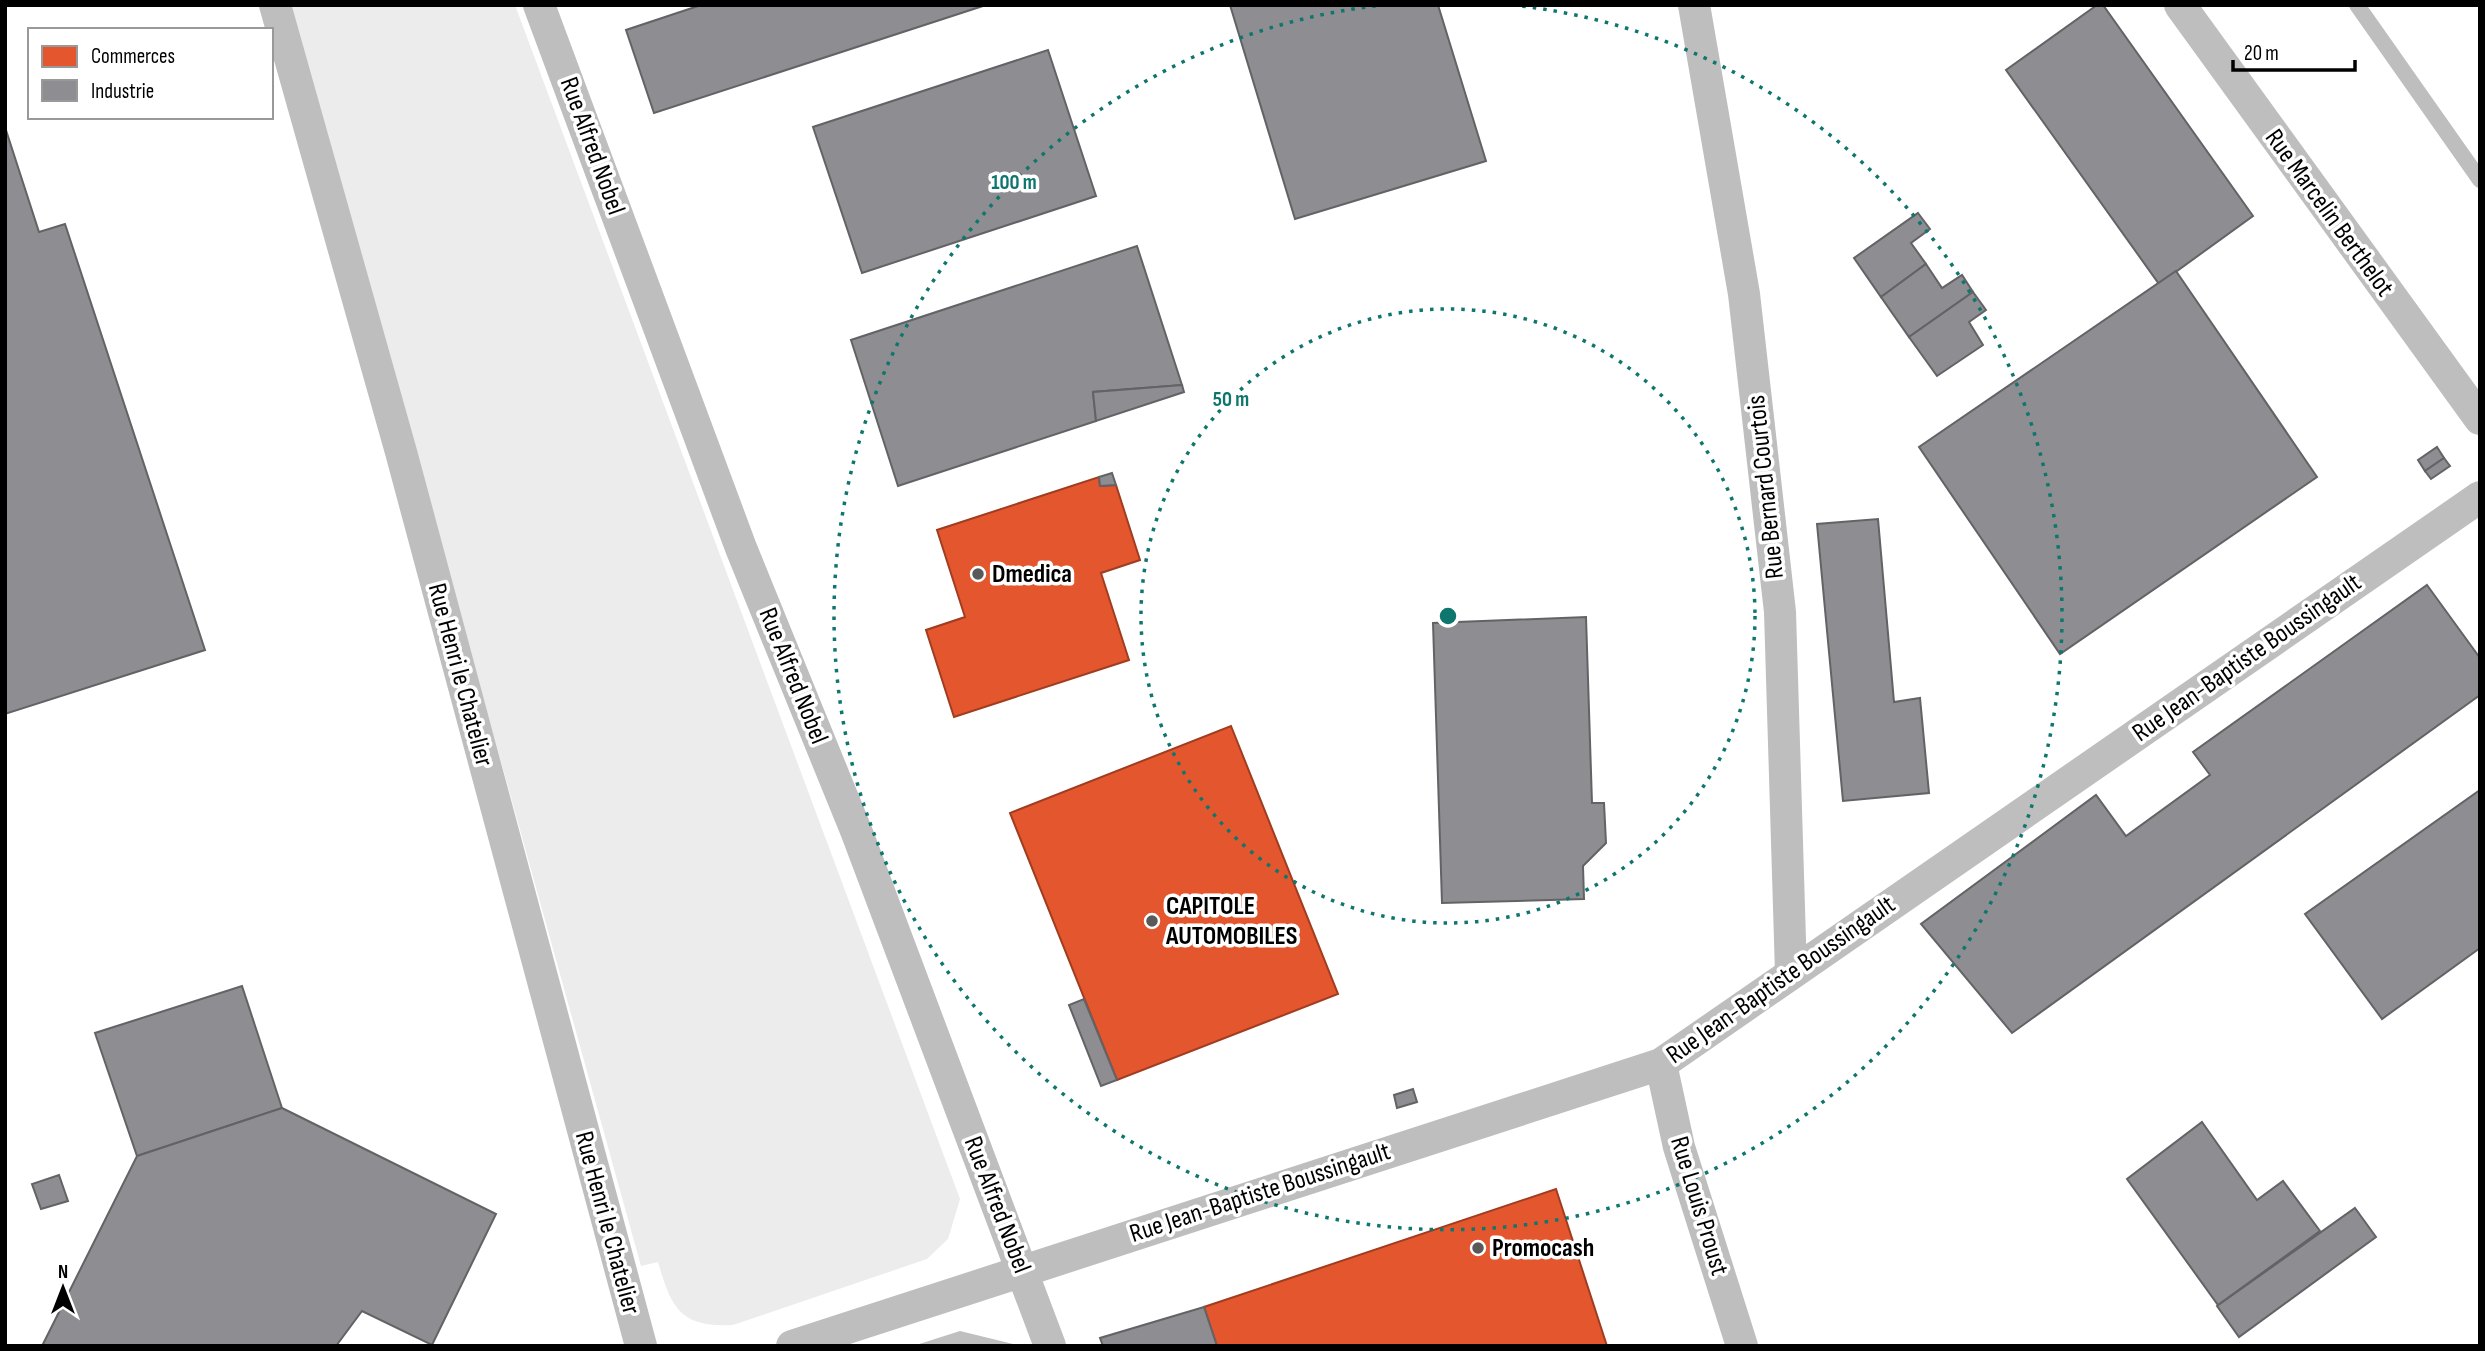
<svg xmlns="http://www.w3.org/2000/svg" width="2485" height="1351" font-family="'Sofia Sans Condensed',sans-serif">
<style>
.green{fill:#ececec}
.water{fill:#bfbfbf}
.shops{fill:#e4572e;stroke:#a03d20;stroke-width:2}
.industry{fill:#8d8d92;stroke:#636366;stroke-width:2}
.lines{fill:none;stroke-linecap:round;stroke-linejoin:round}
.service{stroke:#bebebe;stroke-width:16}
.minor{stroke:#bebebe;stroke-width:32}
.ring{fill:none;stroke:#0f766e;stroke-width:3.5;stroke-dasharray:3.5 7}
.poi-dot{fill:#595959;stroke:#fff;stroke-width:2.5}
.labels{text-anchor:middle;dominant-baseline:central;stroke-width:7;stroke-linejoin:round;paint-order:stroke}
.street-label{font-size:26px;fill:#000;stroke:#fff}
.poi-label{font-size:26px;font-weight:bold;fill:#000;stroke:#fff;text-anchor:start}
.centre{fill:#0f766e;stroke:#fff;stroke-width:3.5}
.ring-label{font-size:21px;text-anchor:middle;font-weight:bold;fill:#0f766e;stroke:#fff;stroke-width:7;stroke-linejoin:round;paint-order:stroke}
</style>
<rect width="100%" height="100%" fill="#fff"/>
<path class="green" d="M291,5h224l445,1194 -12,40 -21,20 -194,66c-53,3 -62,-18 -75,-63l-17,4z"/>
<path class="water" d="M960,1331l53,13 1,2h-101z"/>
<g class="shops">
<path d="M1099,477l1,9 16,-1 24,75 -39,13 28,87 -175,57 -28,-87 39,-13 -28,-87z"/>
<path d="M1231,726l107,268 -221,86 -107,-267z"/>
<path d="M1556,1189l51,157h-390l-13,-39z"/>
</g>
<g class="industry">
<path d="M701,5h285l-332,108 -28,-83z"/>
<path d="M1230,5h208l48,156 -191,58z"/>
<path d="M2097,5h6l150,211 -94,68 -153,-214z"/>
<path d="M1048,50l48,146 -234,77 -49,-146z"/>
<path d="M5,127l34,105 26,-8 140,426 -200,64z"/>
<path d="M1918,213l12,16 -19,14 15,21 -45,33 -27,-39z"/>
<path d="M1137,246l45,139 -89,7 3,29 -198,65 -47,-146z"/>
<path d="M1926,264l16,24 20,-13 11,17 -64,45 -28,-40z"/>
<path d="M2176,271l141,206 -257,177 -141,-207z"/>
<path d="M1973,292l13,18 -17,12 14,23 -46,31 -28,-39z"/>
<path d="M1182,385l2,7 -88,29 -3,-29z"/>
<path d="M2437,447l7,11 -19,13 -7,-11z"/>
<path d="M2444,458l6,8 -19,13 -6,-8z"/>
<path d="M1112,473l4,12 -16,1 -1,-9z"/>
<path d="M1878,519l16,183 26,-4 9,95 -86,8 -26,-277z"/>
<path d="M2427,585l53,73v37l-468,338 -91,-109 175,-129 30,41 84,-61 -17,-23z"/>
<path d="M1586,617l6,186h12l2,40 -23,23 1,33 -142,4 -9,-280z"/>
<path d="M2480,790v158l-98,71 -77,-105z"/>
<path d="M242,986l40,122 -145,48 -42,-123z"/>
<path d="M1084,999l33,81 -16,6 -32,-81z"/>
<path d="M1413,1089l4,13 -20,6 -3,-13z"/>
<path d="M282,1108l214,106 -64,131 -70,-34 -26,35h-294l95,-190z"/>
<path d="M2202,1122l55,78 26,-19 37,50 -102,74 -91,-126z"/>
<path d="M59,1175l9,26 -27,8 -9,-25z"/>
<path d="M2355,1208l21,29 -137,100 -22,-31z"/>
<path d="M1204,1307l13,39h-114l-3,-8z"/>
</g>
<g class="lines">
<path class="service" d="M2357,5l123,175"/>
<g class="minor">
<path d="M275,5l126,447 240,894"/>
<path d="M539,5l202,543 116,285 193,513"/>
<path d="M1694,5l50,289 36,318 11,361"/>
<path d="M2180,5l300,414"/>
<path d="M1661,1064l18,83 63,199"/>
<path d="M792,1346l869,-282 819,-567"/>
</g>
</g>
<g class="ring">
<circle cx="1448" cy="616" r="307"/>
<path d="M1512 5A614 614 0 1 1 1384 5"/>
</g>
<g class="poi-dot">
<circle cx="978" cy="574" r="7"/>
<circle cx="1152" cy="921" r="7"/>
<circle cx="1478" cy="1248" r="7"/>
</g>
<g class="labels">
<g class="street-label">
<text transform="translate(592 146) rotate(70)">Rue Alfred Nobel</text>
<text transform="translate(2329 213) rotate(54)">Rue Marcelin Berthelot</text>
<text transform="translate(1766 487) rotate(-96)">Rue Bernard Courtois</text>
<text transform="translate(2247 658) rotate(-35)">Rue Jean-Baptiste Boussingault</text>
<text transform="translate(460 675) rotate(75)">Rue Henri le Chatelier</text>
<text transform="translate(793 676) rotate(68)">Rue Alfred Nobel</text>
<text transform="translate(1781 980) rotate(-35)">Rue Jean-Baptiste Boussingault</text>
<text transform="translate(1260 1193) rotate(-18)">Rue Jean-Baptiste Boussingault</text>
<text transform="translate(997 1205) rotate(69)">Rue Alfred Nobel</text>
<text transform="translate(1699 1206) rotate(73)">Rue Louis Proust</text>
<text transform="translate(607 1223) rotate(75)">Rue Henri le Chatelier</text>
</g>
<g class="poi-label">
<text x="992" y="574">Dmedica</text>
<text x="1166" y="906">CAPITOLE<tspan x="1166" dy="30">AUTOMOBILES</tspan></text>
<text x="1492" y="1248">Promocash</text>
</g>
</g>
<circle cx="1448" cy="616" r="10" class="centre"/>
<g class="ring-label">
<text x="1014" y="189">100 m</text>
<text x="1231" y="406">50 m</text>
</g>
<rect width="2485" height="1351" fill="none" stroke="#000000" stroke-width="14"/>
<rect x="28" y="28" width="245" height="91" fill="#ffffff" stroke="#999999" stroke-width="2"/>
<rect x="42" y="46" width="35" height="21" fill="#e4572e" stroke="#999999" stroke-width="2"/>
<text x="91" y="63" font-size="21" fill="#000000">Commerces</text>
<rect x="42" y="80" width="35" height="21" fill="#8d8d92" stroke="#999999" stroke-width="2"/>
<text x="91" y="98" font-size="21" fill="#000000">Industrie</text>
<g transform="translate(63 1288)" stroke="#ffffff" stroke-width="5" paint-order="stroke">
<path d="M0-5L12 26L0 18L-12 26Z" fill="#000000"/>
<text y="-10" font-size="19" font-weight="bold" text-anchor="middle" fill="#000000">N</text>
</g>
<path d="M2233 60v10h122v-10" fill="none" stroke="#000000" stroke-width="3.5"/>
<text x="2244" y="60" font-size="21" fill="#000000" stroke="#ffffff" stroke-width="5" paint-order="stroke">20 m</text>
</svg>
